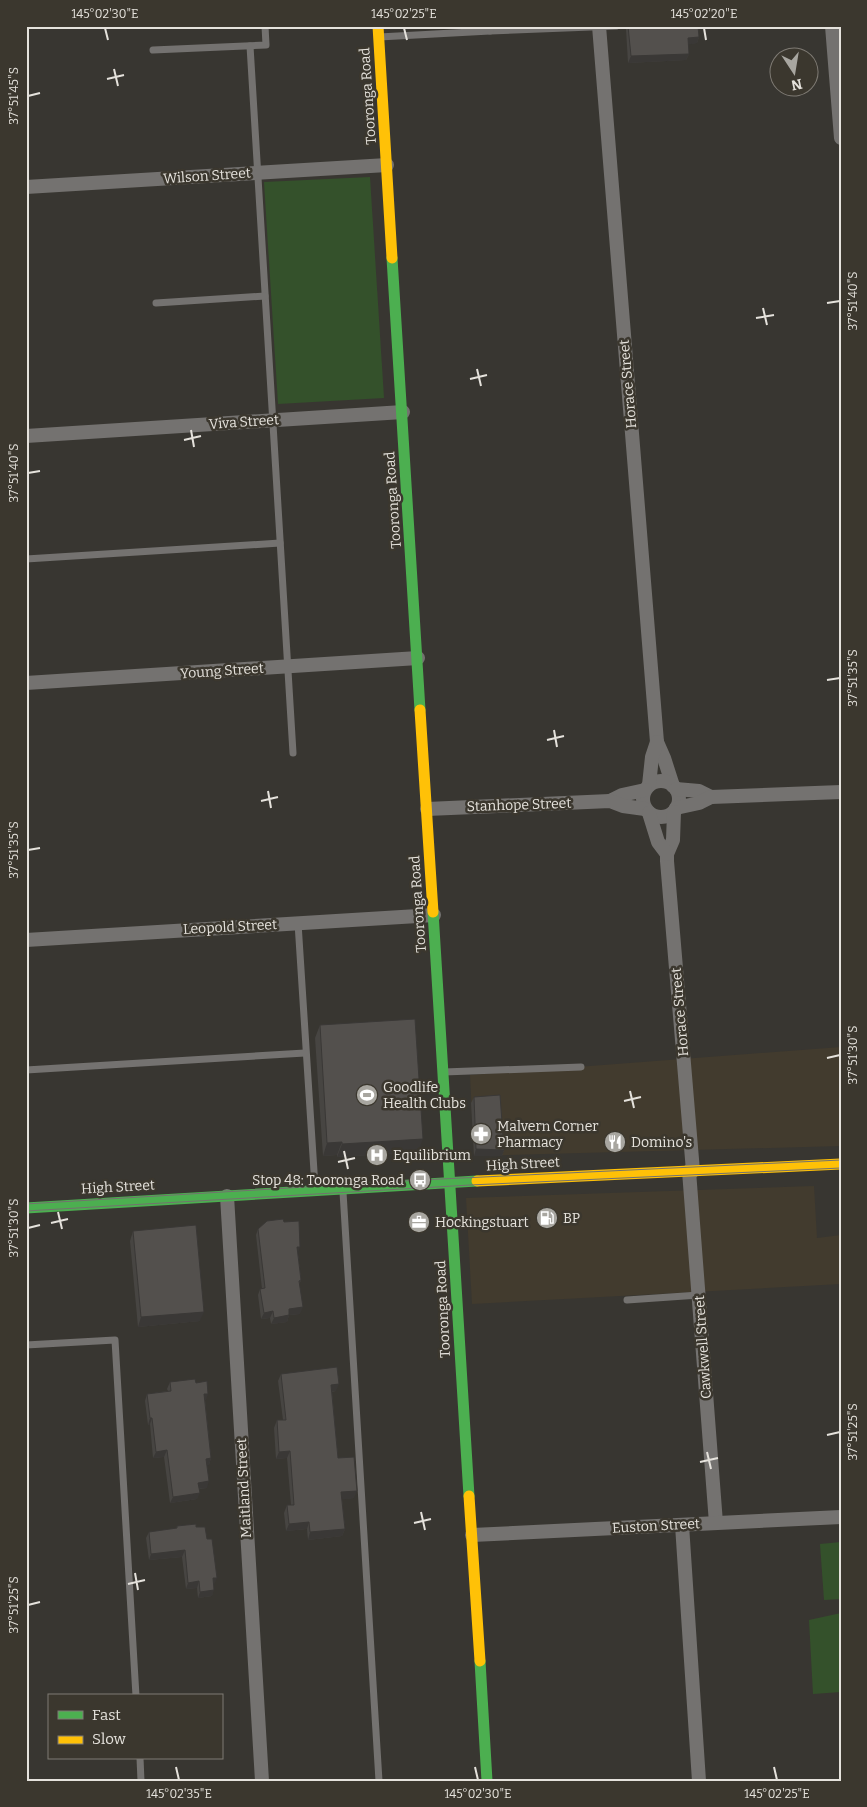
<svg xmlns="http://www.w3.org/2000/svg" width="867" height="1807" font-family="Bitter,serif">
<style>
.built{fill:#423b2e}
.green{fill:#34512b}
.lines{fill:none;stroke-linecap:round;stroke-linejoin:round}
.lane{stroke:#747270;stroke-width:7}
.street{stroke:#747270;stroke-width:14}
.fast{stroke:#4caf50;stroke-width:11}
.slow{stroke:#ffc107;stroke-width:11}
.tram{stroke:#73726e;stroke-width:1}
.wall{fill:#474542}
.shaded-wall{fill:#3a3836}
.building{fill:#53504d;stroke:#3a3836}
.ticks{fill:none;stroke:#e5e2dc;stroke-width:2}
.labels{text-anchor:middle;dominant-baseline:central;stroke-width:5;stroke-linejoin:round;paint-order:stroke}
.street-label{font-size:14px;fill:#e5e2dc;stroke:#3b372e}
.poi-label{font-size:14px;fill:#e5e2dc;stroke:#3b372e;text-anchor:start}
.neatline{fill:none;stroke:#e5e2dc;stroke-width:2}
.ticks-label{font-size:12px;text-anchor:middle;fill:#e5e2dc}
</style>
<rect width="100%" height="100%" fill="#383631"/>
<g class="built">
<path d="M841,1047v99l-367,10 -4,-81z"/>
<path d="M814,1186l3,52 24,-3v49l-369,20 -6,-106z"/>
</g>
<g class="green">
<path d="M370,177l14,221 -106,6 -14,-222z"/>
<path d="M841,1542v57l-17,1 -4,-56z"/>
<path d="M841,1613v79l-28,2 -4,-74z"/>
</g>
<g class="lines">
<g class="lane">
<path d="M490,26v5l127,-5"/>
<path d="M379,37l111,-6"/>
<path d="M250,46l43,707"/>
<path d="M153,50l113,-5 -1,-19"/>
<path d="M156,303l109,-7"/>
<path d="M26,559l254,-16"/>
<path d="M298,923l17,264"/>
<path d="M26,1070l279,-17"/>
<path d="M444,1072l137,-5"/>
<path d="M343,1192l36,589"/>
<path d="M627,1300l72,-5"/>
<path d="M26,1345l89,-5 21,356"/>
<path d="M140,1758l1,23"/>
</g>
<g class="street">
<path d="M599,26l58,716 7,16 9,28"/>
<path d="M832,26l9,112"/>
<path d="M26,187l361,-22"/>
<path d="M26,436l377,-24"/>
<path d="M26,683l392,-25"/>
<circle cx="661" cy="799" r="18"/>
<path d="M649,785l3,-28 5,-15"/>
<path d="M676,789l23,2 12,6"/>
<path d="M610,801l12,-6 23,-5"/>
<path d="M676,808l23,-5 12,-6 130,-5"/>
<path d="M427,809l183,-8 13,5 22,3"/>
<path d="M674,812l-1,28 -6,14v7l26,310"/>
<path d="M649,813l9,29 9,12"/>
<path d="M26,940l408,-25"/>
<path d="M689,1171l27,352"/>
<path d="M227,1196l35,585"/>
<path d="M682,1525l17,256"/>
<path d="M472,1535l369,-18"/>
</g>
<g class="fast">
<path d="M392,258l28,452"/>
<path d="M433,912l36,584"/>
<path d="M26,1208l451,-27"/>
<path d="M480,1661l7,120"/>
</g>
<g class="slow">
<path d="M378,26l14,232"/>
<path d="M420,710l13,202"/>
<path d="M477,1181l364,-17"/>
<path d="M469,1496l11,165"/>
</g>
<g class="tram">
<path d="M26,1204l394,-24 421,-20"/>
<path d="M26,1211l444,-26 371,-17"/>
</g>
</g>
<g class="wall">
<path d="M627,26h71l1,11 -2,6 -9,1 1,10 -3,6 -58,3 -2,-34z"/>
<path d="M320,1025l98,127 -81,5v-2l-14,1 -8,-118z"/>
<path d="M474,1097l30,53 -2,6h-28l-3,-53z"/>
<path d="M258,1229l40,25 3,26 -2,5 1,29 -11,1 -2,7 -16,2 -1,-6 -9,1 -3,-24 2,-6h2l-6,-54z"/>
<path d="M133,1231l67,90 -62,6 -8,-86z"/>
<path d="M281,1374l55,17 -4,1 6,66 16,40 -12,1 3,30 -3,7 -34,4 -1,-11 -21,2 -2,-18 3,-8h4l-4,-47 -11,1 -2,-31 3,-8h6l-5,-39z"/>
<path d="M170,1382l26,1 10,17h-1l6,58 -2,7h-2v23l-8,1 -2,10 -27,4 -6,-46 -11,1 -3,-34 -2,1 -3,-24 2,-7 21,-3 -1,-2z"/>
<path d="M177,1526l19,1 11,12 7,46 -2,11 -14,2 -1,-10 -11,1 -4,-32 -33,3 -3,-22 3,-6 27,-3z"/>
</g>
<g class="shaded-wall">
<path d="M699,37l-2,6 -11,2 2,-7z"/>
<path d="M689,54l-3,6 -58,3 3,-7z"/>
<path d="M423,1139l-5,13 -81,5 5,-13z"/>
<path d="M342,1142l-5,13 -14,1 4,-13z"/>
<path d="M476,1149l28,1 -2,6h-28z"/>
<path d="M297,1247h3l-2,7h-4z"/>
<path d="M303,1307l-3,7 -11,1 -2,7 -16,2 3,-6 15,-9z"/>
<path d="M273,1311l-3,7 -9,1 3,-6z"/>
<path d="M204,1312l-4,9 -62,6 3,-10z"/>
<path d="M339,1384l-3,7 -7,1 2,-7z"/>
<path d="M204,1394h4l-2,6 -4,1z"/>
<path d="M150,1418h2l-2,6 -2,1z"/>
<path d="M167,1450l-3,7 -11,1 3,-6z"/>
<path d="M290,1451l-3,7 -11,1 3,-7z"/>
<path d="M211,1458l-2,7 -5,1 2,-7z"/>
<path d="M209,1481l-2,7 -11,1 2,-6z"/>
<path d="M357,1491l-3,7 -15,2 2,-8z"/>
<path d="M200,1493l-3,6 -27,4 3,-6z"/>
<path d="M309,1522l-2,7 -21,2 3,-7z"/>
<path d="M345,1529l-3,7 -34,4 2,-8z"/>
<path d="M185,1550l-3,7 -33,3 2,-6z"/>
<path d="M213,1578h4l-3,7h-3z"/>
<path d="M199,1581l-2,7 -11,1 2,-6z"/>
<path d="M214,1590l-2,6 -14,2 2,-6z"/>
</g>
<g class="building">
<path d="M628,26h70l1,11 -11,1 1,16 -58,2z"/>
<path d="M415,1019l8,120 -81,5v-2l-15,1 -7,-118z"/>
<path d="M500,1095l4,55 -28,-1 -2,-52z"/>
<path d="M283,1219l1,3 15,-1 1,26h-3l4,33 -2,1 4,26 -14,2v6l-15,3 -1,-7 -9,2 -4,-24 5,-1 -7,-59 9,-8z"/>
<path d="M196,1225l8,87 -63,5 -8,-86z"/>
<path d="M337,1367l2,17 -8,1 7,73 16,-1 3,34 -16,1 4,37 -35,3 -1,-10 -20,2 -2,-19h7l-4,-54 -11,1 -2,-32h9l-5,-46z"/>
<path d="M195,1379l1,4 11,-2 1,13h-4l7,64 -5,1 3,22 -11,2 2,10 -27,4 -6,-47 -11,2 -4,-34h-2l-3,-24 24,-3 -1,-9z"/>
<path d="M196,1524v3h9l2,12h5l5,39h-4l1,12 -14,2 -1,-11 -11,2 -3,-33 -34,4 -2,-22 28,-4v-2z"/>
</g>
<path class="ticks" d="M105,28l3,12M404,28l3,12M704,28l2,12M114,69l4,17M107,79l17,-4M28,96l12,-3M827,303l13,-2M763,308l4,17M756,318l18,-3M477,369l4,17M470,379l17,-4M191,430l3,17M184,440l17,-4M28,473l12,-2M827,680l13,-2M554,730l3,17M547,740l17,-4M268,791l3,17M261,801l17,-4M28,850l12,-2M827,1058l13,-3M630,1091l4,17M624,1101l17,-4M344,1151l4,18M338,1162l17,-4M58,1212l4,17M51,1223l17,-4M28,1228l12,-3M827,1435l13,-3M707,1452l4,17M700,1462l18,-4M421,1512l4,18M414,1523l17,-4M135,1573l3,17M128,1584l17,-4M28,1605l12,-3M176,1767l3,13M475,1767l3,13M774,1767l3,13"/>
<defs>
<g id="stadium-disc" transform="scale(1.125)"><circle r="9.5" fill="#a8a6a0" stroke="#3b372e"/><path d="M0-5a6.5 5 0 1 0 0 10a6.5 5 0 1 0 0-10ZM-3.5-1.8h7v3.6h-7Z" fill="#fff"/></g>
<g id="pharmacy-disc" transform="scale(1.125)"><circle r="9.5" fill="#a8a6a0" stroke="#3b372e"/><path d="M-2-6h4v4h4v4h-4v4h-4v-4h-4v-4h4Z" fill="#fff"/></g>
<g id="restaurant-disc" transform="scale(1.125)"><circle r="9.5" fill="#a8a6a0" stroke="#3b372e"/><path d="M-5-6h1v4h1v-4h1v4h1v-4h1v5L-1.5 .5V6h-2V.5L-5-1ZM5-6V6H3V1.5H1.5Q1.5-4 5-6Z" fill="#fff"/></g>
<g id="hospital-disc" transform="scale(1.125)"><circle r="9.5" fill="#a8a6a0" stroke="#3b372e"/><path d="M-5-5h3v3.5h4V-5h3V5h-3V1.5h-4V5h-3Z" fill="#fff"/></g>
<g id="bus-disc" transform="scale(1.125)"><circle r="9.5" fill="#a8a6a0" stroke="#3b372e"/><path d="M-5-6H5V4H4V6H2V4H-2V6H-4V4H-5ZM-3.5-4V0h7V-4ZM-3.5 1.2v1.5H-2V1.2ZM2 1.2v1.5H3.5V1.2Z" fill="#fff"/></g>
<g id="fuel-disc" transform="scale(1.125)"><circle r="9.5" fill="#a8a6a0" stroke="#3b372e"/><path d="M-5.5-6h7V0h2V4h1.3V-2.5L3-4.5l.8-.8L6-3V5H2.5V1h-1V6h-7ZM-4.2-4.7v3.2H.2V-4.7Z" fill="#fff"/></g>
<g id="office-disc" transform="scale(1.125)"><circle r="9.5" fill="#a8a6a0" stroke="#3b372e"/><path d="M-6-3h4V-5.5h4V-3h4V5H-6ZM-1-4.5V-3h2v-1.5ZM-6 0V1H6V0Z" fill="#fff"/></g>
</defs>
<g fill-rule="evenodd">
<use href="#stadium-disc" x="367" y="1095"/>
<use href="#pharmacy-disc" x="481" y="1134"/>
<use href="#restaurant-disc" x="615" y="1142"/>
<use href="#hospital-disc" x="377" y="1155"/>
<use href="#bus-disc" x="420" y="1180"/>
<use href="#fuel-disc" x="547" y="1218"/>
<use href="#office-disc" x="419" y="1222"/>
</g>
<g class="labels">
<g class="street-label">
<text transform="translate(368 96) rotate(-94)">Tooronga Road</text>
<text transform="translate(207 176) rotate(-4)">Wilson Street</text>
<text transform="translate(628 384) rotate(-95)">Horace Street</text>
<text transform="translate(244 422) rotate(-4)">Viva Street</text>
<text transform="translate(393 500) rotate(-94)">Tooronga Road</text>
<text transform="translate(222 671) rotate(-4)">Young Street</text>
<text transform="translate(519 805) rotate(-2)">Stanhope Street</text>
<text transform="translate(418 904) rotate(-94)">Tooronga Road</text>
<text transform="translate(230 927) rotate(-3)">Leopold Street</text>
<text transform="translate(680 1012) rotate(-95)">Horace Street</text>
<text transform="translate(523 1164) rotate(-3)">High Street</text>
<text transform="translate(118 1187) rotate(-3)">High Street</text>
<text transform="translate(443 1309) rotate(-93)">Tooronga Road</text>
<text transform="translate(703 1347) rotate(-94)">Cawkwell Street</text>
<text transform="translate(244 1488) rotate(-93)">Maitland Street</text>
<text transform="translate(656 1526) rotate(-3)">Euston Street</text>
</g>
<g class="poi-label">
<text x="383" y="1087">Goodlife<tspan x="383" dy="16">Health Clubs</tspan></text>
<text x="497" y="1126">Malvern Corner<tspan x="497" dy="16">Pharmacy</tspan></text>
<text x="631" y="1142">Domino's</text>
<text x="393" y="1155">Equilibrium</text>
<text x="404" y="1180" text-anchor="end">Stop 48: Tooronga Road</text>
<text x="563" y="1218">BP</text>
<text x="435" y="1222">Hockingstuart</text>
</g>
</g>
<rect width="867" height="1807" fill="none" stroke="#3b372e" stroke-width="55"/>
<rect x="48" y="1694" width="175" height="65" fill="#3b372e" stroke="#7f7b74"/>
<rect x="58" y="1711" width="25" height="8" fill="#4caf50" stroke="#7f7b74"/>
<text x="92" y="1720" font-size="15" fill="#e5e2dc">Fast</text>
<rect x="58" y="1736" width="25" height="8" fill="#ffc107" stroke="#7f7b74"/>
<text x="92" y="1744" font-size="15" fill="#e5e2dc">Slow</text>
<g transform="translate(794 72) rotate(168)"><circle r="24" fill="#3b372e" stroke="#7f7b74"/>
<path d="M0-4L9 19L0 12L-9 19Z" fill="#a8a6a0"/>
<text y="-8" font-size="14" font-weight="bold" text-anchor="middle" fill="#e5e2dc">N</text>
</g>
<rect x="28" y="28" width="812" height="1752" class="neatline"/>
<g class="ticks-label">
<text x="105" y="18">145°02'30"E</text>
<text x="404" y="18">145°02'25"E</text>
<text x="704" y="18">145°02'20"E</text>
<text transform="translate(14 96) rotate(-90)" y="4">37°51'45"S</text>
<text transform="translate(853 301) rotate(-90)" y="4">37°51'40"S</text>
<text transform="translate(14 473) rotate(-90)" y="4">37°51'40"S</text>
<text transform="translate(853 678) rotate(-90)" y="4">37°51'35"S</text>
<text transform="translate(14 850) rotate(-90)" y="4">37°51'35"S</text>
<text transform="translate(853 1055) rotate(-90)" y="4">37°51'30"S</text>
<text transform="translate(14 1228) rotate(-90)" y="4">37°51'30"S</text>
<text transform="translate(853 1432) rotate(-90)" y="4">37°51'25"S</text>
<text transform="translate(14 1605) rotate(-90)" y="4">37°51'25"S</text>
<text x="179" y="1798">145°02'35"E</text>
<text x="478" y="1798">145°02'30"E</text>
<text x="777" y="1798">145°02'25"E</text>
</g>
</svg>
